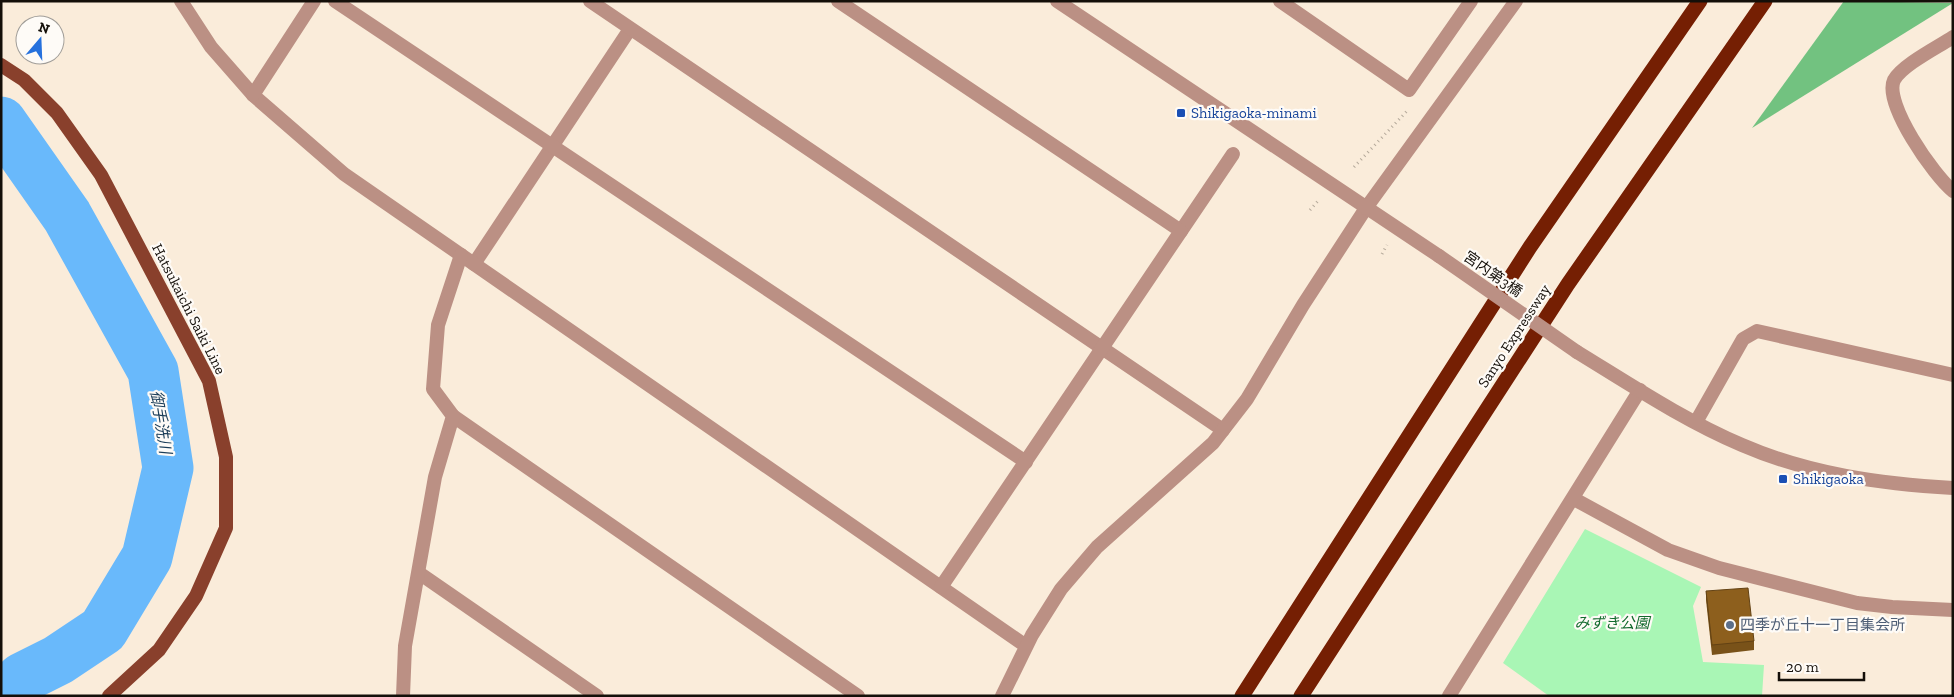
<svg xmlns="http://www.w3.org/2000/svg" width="1954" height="697" font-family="'Zilla Slab','Noto Sans JP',serif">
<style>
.green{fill:#a9f6b5}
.forest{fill:#72c280}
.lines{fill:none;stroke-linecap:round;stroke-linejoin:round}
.river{stroke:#69b9fb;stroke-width:51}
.path{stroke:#b4a99a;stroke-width:3;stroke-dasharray:1 4;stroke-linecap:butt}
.pedestrian{stroke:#bb9084;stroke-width:14}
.minor{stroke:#bb9084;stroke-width:14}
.tertiary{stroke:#bb9084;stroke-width:14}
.primary{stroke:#89402c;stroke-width:14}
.motorway{stroke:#751f03;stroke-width:15}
.tertiary-bridge{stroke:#bb9084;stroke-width:14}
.wall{fill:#795219}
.building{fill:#8d5f1d;stroke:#634214}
.transit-dot{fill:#1a4fb4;stroke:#fefbf7;stroke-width:2}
.service-dot{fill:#5c6f8a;stroke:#fefbf7;stroke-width:2}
.labels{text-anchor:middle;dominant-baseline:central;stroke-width:4.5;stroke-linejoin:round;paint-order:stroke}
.transit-label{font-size:15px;fill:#164399;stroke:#fefbf7;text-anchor:start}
.street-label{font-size:15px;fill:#140f09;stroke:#fefbf7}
.park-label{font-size:15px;font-style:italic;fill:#126a2d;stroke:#fefbf7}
.service-label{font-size:15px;fill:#4e5e75;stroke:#fefbf7;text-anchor:start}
.water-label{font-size:16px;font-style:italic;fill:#1b3d58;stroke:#fefbf7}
</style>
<rect width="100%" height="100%" fill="#faecda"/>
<path class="green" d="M1585,529l116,58 -8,19 10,56 61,3 -2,31h-213l-46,-33z"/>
<path class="forest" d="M1844,1l109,2 -201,125z"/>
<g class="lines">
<path class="river" d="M1,122l66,94 86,155 15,97 -21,89 -44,73 -45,30 -36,18 -19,18"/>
<g class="path">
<path d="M1354,167l54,-57"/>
<path d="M1310,210l8,-9"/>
<path d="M1382,254l5,-9"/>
</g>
<g class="pedestrian">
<path d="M1181,231l52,-77"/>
<path d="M474,264l156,-235"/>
</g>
<g class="minor">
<path d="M181,1l30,46 42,48 91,79 682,472"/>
<path d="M335,1l691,461"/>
<path d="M590,1l633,429"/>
<path d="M838,1l343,230 -240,356"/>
<path d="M1280,1l129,89 62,-89"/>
<path d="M1953,37c-15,10 -51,28 -59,43 -11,23 40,96 59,111"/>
<path d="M253,95l61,-94"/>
<path d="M453,416l405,280"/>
<path d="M1696,422l47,-83 14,-8 196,44"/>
<path d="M1574,499l94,51 51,18 138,35 35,4 61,3"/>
<path d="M419,573l178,123"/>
<path d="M403,696l2,-50 30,-169 18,-61 -20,-27 5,-64 23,-70"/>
<path d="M1002,696l30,-61 29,-46 36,-42 116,-104 34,-44 56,-94 63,-97"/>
<path d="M1449,696l191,-306"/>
</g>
<g class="tertiary">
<path d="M1057,1l382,255"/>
<path d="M1366,208l150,-207"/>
<path d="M1577,352c54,33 108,69 165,93 67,29 139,39 211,43"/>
</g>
<path class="primary" d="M1,65l23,15 33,33 44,62 108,206 17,76v71l-30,68 -37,54 -50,46"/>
<g class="motorway">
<path d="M1242,696l288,-449 170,-246"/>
<path d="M1301,696l267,-412 197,-283"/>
</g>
<path class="tertiary-bridge" d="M1439,256l138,96"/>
</g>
<path class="wall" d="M1706,591l48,50v9l-42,5 -6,-55z"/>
<path class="building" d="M1748,588l6,53 -42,4 -6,-54z"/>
<g class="transit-dot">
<rect x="1176" y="108" width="10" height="10" rx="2.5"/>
<rect x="1778" y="474" width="10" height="10" rx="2.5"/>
</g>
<circle class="service-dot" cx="1730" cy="625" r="5"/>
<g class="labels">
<g class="transit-label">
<text x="1191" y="113">Shikigaoka-minami</text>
<text x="1793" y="479">Shikigaoka</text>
</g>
<g class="street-label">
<text transform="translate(1493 274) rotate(35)">宮内第3橋</text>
<text transform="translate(189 309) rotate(63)">Hatsukaichi Saiki Line</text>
<text transform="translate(1514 336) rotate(-57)">Sanyo Expressway</text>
</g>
<g class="park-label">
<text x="1612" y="623">みずき公園</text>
</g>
<g class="service-label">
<text x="1740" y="625">四季が丘十一丁目集会所</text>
</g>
<g class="water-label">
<text transform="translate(161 422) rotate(81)">御手洗川</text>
</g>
</g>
<rect width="1954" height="697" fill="none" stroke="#140f09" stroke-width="5"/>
<g transform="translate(40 40) rotate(19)"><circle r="24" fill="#fefbf7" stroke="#a09d98"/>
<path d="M0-4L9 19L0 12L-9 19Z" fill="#2671dd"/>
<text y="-8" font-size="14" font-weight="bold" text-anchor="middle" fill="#140f09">N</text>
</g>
<path d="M1779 672v8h85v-8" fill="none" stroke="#140f09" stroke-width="2.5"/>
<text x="1786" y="672" font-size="15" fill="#140f09" stroke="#fefbf7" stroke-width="4" paint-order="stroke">20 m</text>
</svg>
